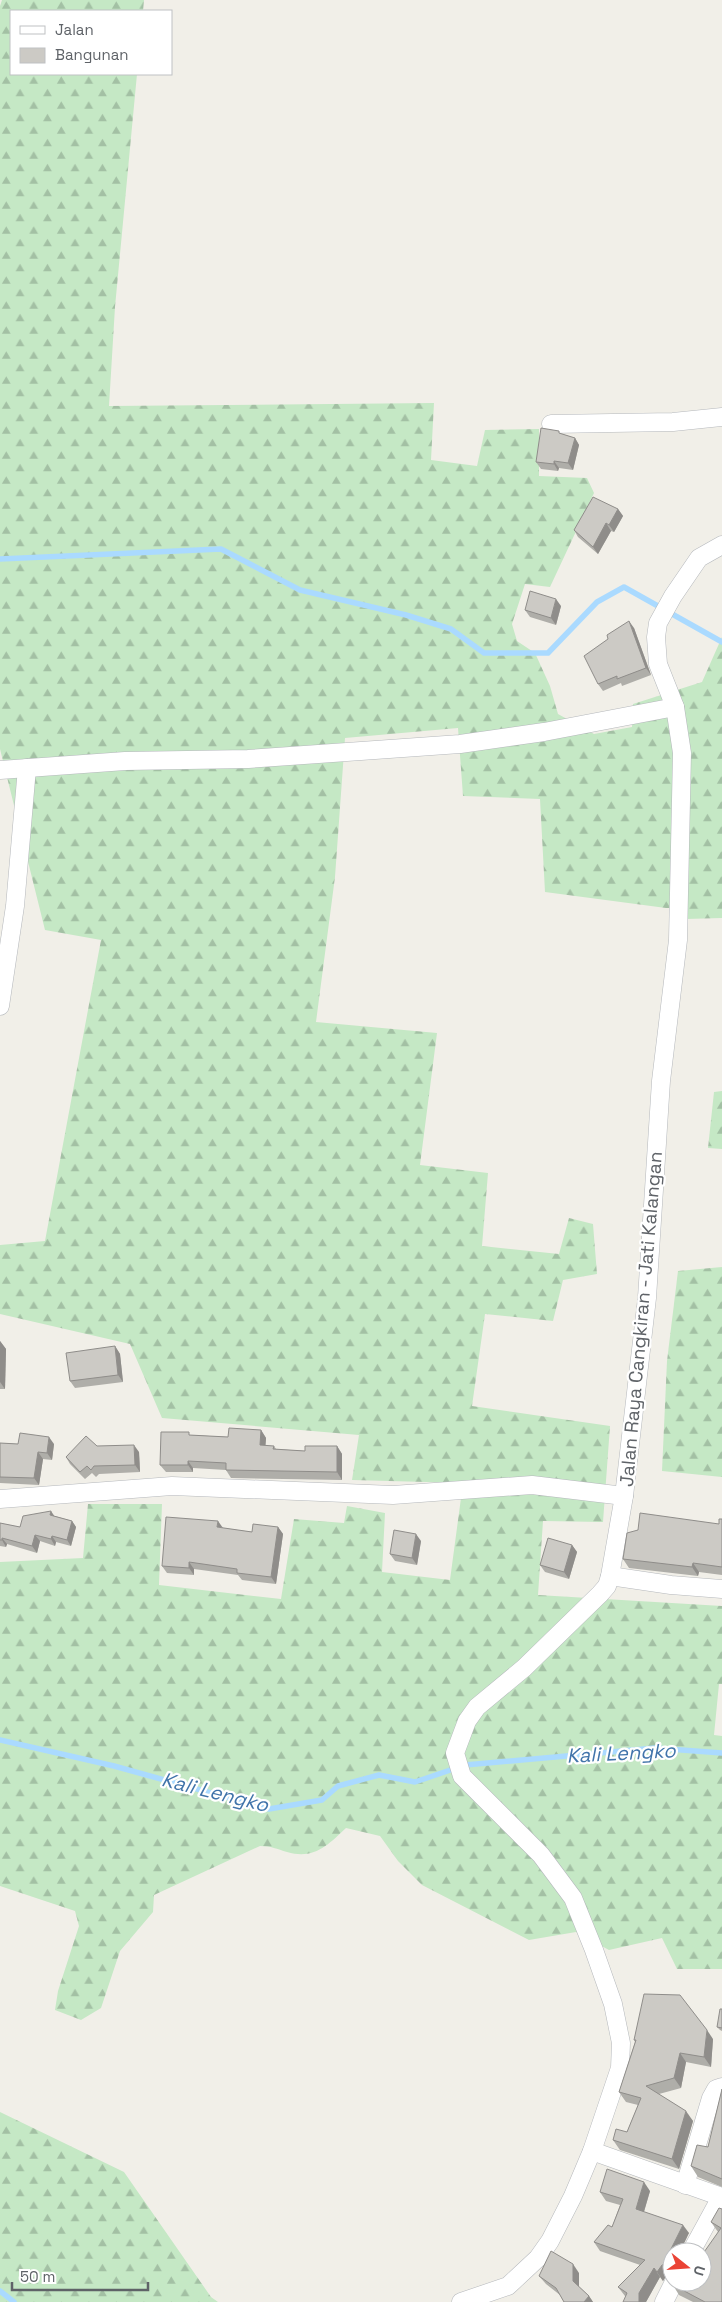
<svg xmlns="http://www.w3.org/2000/svg" width="722" height="2302" font-family="'Space Grotesk',sans-serif">
<style>
.forest{fill:url(#forest-firs)}
.lines{fill:none;stroke-linecap:round;stroke-linejoin:round}
.stream{stroke:#aadaff;stroke-width:5.5}
.minor-casing{stroke:#b5b8bc;stroke-width:19}
.minor{stroke:#fff;stroke-width:18}
.wall{fill:#afaea9}
.shaded-wall{fill:#8f8d8a}
.building{fill:#cccac5;stroke:#8f8d8a}
.labels{text-anchor:middle;dominant-baseline:central;stroke-width:4.5;stroke-linejoin:round;paint-order:stroke}
.street-label{font-size:19px;fill:#5f6368;stroke:#fff}
.water-label{font-size:20px;font-style:italic;fill:#4174aa;stroke:#fff}
</style>
<defs>
<pattern id="forest-firs" width="22" height="20" patternUnits="userSpaceOnUse" patternTransform="scale(1.25)"><rect width="22" height="20" fill="#c5e8c5"/><path d="M5 1l3.5 6h-7zM16 11l3.5 6h-7z" fill="#a3c0a4"/></pattern>
</defs>
<rect width="100%" height="100%" fill="#f1efe8"/>
<g class="forest">
<path d="M2,0h142l-1,11h-132v63h126l-22,233 -6,99 325,-3 -3,57 46,6 8,-36 54,-1v47l48,2 7,15 -44,94 -25,-3 -13,40 5,17 18,12 15,33 8,28 36,20 38,-7 1,-23 69,-22 20,-45v281l-36,1v-11h-20l-121,-16 -5,-93 -77,-3 -5,-68 -113,10 -10,139 -19,145 121,11 -17,132 68,8 -6,73 77,8 10,-36 24,6 4,50 -34,6 -10,41 -68,-7 -13,92 138,20 -7,96 -60,-1 -5,74 184,11v78h-3l-5,51 8,1v233h-45l-15,-31 -53,12 -33,-18 -47,8 -107,-55 -24,-24 -18,-25 -34,-8c-18,17 -32,32 -59,24 -10,-3 -16,-6 -27,-6l-106,49 -1,17 -33,39 -19,57 -20,12 -26,-10 3,-19 21,-65 -4,-15 -75,-25v-324l83,-4 5,-54h74l-3,81 122,14 13,-80 50,4 3,-17 38,7 -3,59 68,8 13,-97 -111,-3 7,-45 -197,-17 -32,-74 -130,-30v-69l45,-4 56,-301 -56,-10 -45,-181v-743z"/>
<path d="M722,1091v58l-14,-1 6,-56z"/>
<path d="M722,1267v210l-60,-6 5,-110 11,-90z"/>
<path d="M0,2112l124,60 87,125 7,5h-218z"/>
</g>
<g class="lines">
<g class="stream">
<path d="M0,559l221,-10 79,41 106,25 45,14 33,24h64l49,-51 27,-15 98,55"/>
<path d="M0,1740l114,26 155,43 53,-9 16,-14 41,-11 36,7 50,-17 190,-17 67,5"/>
<path d="M0,2291l14,11"/>
</g>
<g class="minor-casing">
<g id="minor">
<path d="M551,424l122,-2 49,-5"/>
<path d="M0,770l125,-9 123,-2 212,-15 84,-12 131,-25"/>
<path d="M0,1006l15,-100 12,-138"/>
<path d="M0,1499l172,-13 221,9 139,-10 92,11"/>
<path d="M610,1576l61,9 51,4"/>
<path d="M592,2151l130,46"/>
<path d="M685,2185l26,-87 5,-9 6,-2"/>
<path d="M691,2252l30,-55"/>
<path d="M461,2302l47,-16 30,-28 12,-17 23,-45 19,-45 28,-83 1,-25 -8,-39 -19,-54 -21,-52 -32,-43 -79,-79 -7,-23 12,-32 10,-14 47,-39 76,-74 7,-8 3,-10 14,-80 23,-198 14,-217 17,-141 4,-187 -7,-46 -17,-43 -2,-27 2,-14 15,-27 26,-38 23,-13"/>
<path d="M664,2302l10,-20"/>
</g>
</g>
<use href="#minor" class="minor"/>
</g>
<g class="wall">
<path d="M561,434l14,4 4,7 -6,25 -14,-2 -1,3 -17,-2 -5,-7z"/>
<path d="M618,509l5,7 -9,16 -3,-1 -13,23 -20,-17 -4,-7z"/>
<path d="M561,606l-5,19 -26,-8 -5,-7z"/>
<path d="M634,628l17,47 -29,11 -1,-3 -18,8 -5,-7z"/>
<path d="M0,1341l6,8 -1,40h-5z"/>
<path d="M115,1346l5,8 3,28 -48,6 -5,-7z"/>
<path d="M261,1430l5,8 -1,8h9l2,3 29,2 32,-5 5,8v26l-111,-2 -5,-8 -33,-2v4h-27l-6,-7 31,-30 37,2z"/>
<path d="M0,1443l18,1h36l-2,16 -9,-1 -4,26 -39,-2z"/>
<path d="M97,1446l42,6 1,20 -41,2 -3,3 -4,-4 -7,6 -15,-15 -4,-7z"/>
<path d="M55,1516l17,5 4,6 -5,19 -15,-4 -1,4 -15,-5 -3,12 -30,-9 -1,3 -6,-1v-23l20,4z"/>
<path d="M722,1519v56l-23,-3 -1,4 -69,-8 -6,-9 96,-35z"/>
<path d="M278,1527l5,7 -7,50 -34,-4 -4,-5 -44,-6v6l-27,-2 -5,-7 61,-38 29,4z"/>
<path d="M421,1541l-4,24 -22,-4 -5,-7z"/>
<path d="M572,1545l5,7 -8,27 -24,-7 -5,-7z"/>
<path d="M722,2009v22l-2,-1 -3,-3z"/>
<path d="M713,2039l-2,28 -25,-5 -5,26 -22,6 34,27 -14,48 -59,-19 -7,-10 14,-8 11,-27 -12,-3 -7,-10 16,-50 -1,-2z"/>
<path d="M722,2089v98l-24,-10 -7,-11 17,-19z"/>
<path d="M650,2191l-6,21 45,21 -17,19v20l-4,1 -5,8 -3,-4 -14,25 -21,-6 -7,-9 22,-22 -40,-14 -6,-9 18,-15 8,-22 -14,-4 -6,-9z"/>
<path d="M722,2209v93h-29l-14,-7 -6,-10 29,-3 16,-50 -7,-10z"/>
<path d="M579,2273v14l10,9 4,6h-29l-4,-7 -14,-11 -7,-8z"/>
</g>
<g class="shaded-wall">
<path d="M575,438l4,7 -6,25 -5,-7z"/>
<path d="M554,461l5,7 -1,3 -4,-7z"/>
<path d="M618,509l5,7 -9,16 -5,-7z"/>
<path d="M606,523l5,8 -13,23 -5,-7z"/>
<path d="M556,599l5,7 -5,19 -5,-7z"/>
<path d="M629,621l5,7 17,47 -5,-7z"/>
<path d="M0,1341l6,8 -1,40 -5,-7z"/>
<path d="M115,1346l5,8 3,28 -5,-7z"/>
<path d="M261,1430l5,8 -1,15 -5,-8z"/>
<path d="M49,1437l5,7 -2,16 -5,-7z"/>
<path d="M134,1445l5,7 1,20 -5,-7z"/>
<path d="M337,1446l5,8v26l-5,-8z"/>
<path d="M38,1452l5,7 -4,26 -5,-7z"/>
<path d="M188,1461l5,7v4l-5,-7z"/>
<path d="M51,1511l4,6 -5,-2z"/>
<path d="M72,1521l4,6 -5,19 -4,-6z"/>
<path d="M218,1521l5,7 -6,-1z"/>
<path d="M278,1527l5,7 -7,50 -5,-7z"/>
<path d="M416,1534l5,7 -4,24 -5,-7z"/>
<path d="M35,1535l5,6 -3,12 -5,-7z"/>
<path d="M52,1536l4,6 -1,4 -4,-7z"/>
<path d="M2,1538l5,6 -1,3 -4,-7z"/>
<path d="M572,1545l5,7 -8,27 -5,-7z"/>
<path d="M189,1562l5,7v6l-5,-7z"/>
<path d="M693,1563l6,9 -1,4 -6,-9z"/>
<path d="M707,2030l6,9 -2,28 -7,-10z"/>
<path d="M680,2053l6,9 -5,26 -7,-10z"/>
<path d="M686,2111l7,10 -14,48 -7,-10z"/>
<path d="M644,2182l6,9 -8,27 -6,-9z"/>
<path d="M683,2225l6,8 -9,19h-8v16l-3,-5 -4,-2z"/>
<path d="M573,2264l6,9v17l-6,-9z"/>
<path d="M662,2265l6,8 -5,8 -6,-9z"/>
<path d="M654,2268l6,9 -14,25h-7v-9z"/>
<path d="M589,2296l4,6h-9z"/>
</g>
<g class="building">
<path d="M541,428l18,3v2l16,5 -7,25 -14,-2v3l-18,-2z"/>
<path d="M593,497l25,12 -9,16 -3,-2 -13,24 -19,-17z"/>
<path d="M530,591l26,8 -5,19 -26,-8z"/>
<path d="M629,621l17,47 -29,11v-3l-19,8 -14,-28 24,-17 -1,-4z"/>
<path d="M115,1346l3,29 -48,6 -4,-28z"/>
<path d="M229,1428l32,2 -1,15 14,1 -1,3 32,2v-5h32v26l-111,-2v-7l-38,-2v4h-28l1,-33h28v3l39,2z"/>
<path d="M20,1433l29,4 -2,16 -9,-1 -4,26 -34,-1v-34l18,1z"/>
<path d="M86,1436l11,10 37,-1 1,20 -41,1 -3,4 -4,-4 -7,6 -14,-15z"/>
<path d="M51,1511l-1,4 22,6 -5,19 -15,-4 -1,3 -16,-4 -3,11 -30,-8v2h-2v-17l20,4 3,-11z"/>
<path d="M640,1513l79,11v-5h3v48l-29,-4 -1,4 -69,-8 4,-26 11,-3z"/>
<path d="M166,1517l52,4 -1,6 35,5 1,-8 25,3 -7,50 -34,-4v-4l-48,-7v6l-27,-2z"/>
<path d="M394,1530l22,4 -4,24 -22,-4z"/>
<path d="M548,1538l24,7 -8,27 -24,-7z"/>
<path d="M644,1994l36,1 27,35 -3,27 -24,-4 -6,25 -28,8 40,25 -14,48 -59,-19 3,-11 11,3 14,-34 -22,-6 17,-52h-2z"/>
<path d="M720,2009h2v19l-5,-1z"/>
<path d="M722,2089v90l-31,-13 6,-21 11,2z"/>
<path d="M607,2169l37,13 -8,27 47,16 -18,36 4,2 -7,2 -5,7 -3,-4 -15,25v9h-16l4,-9 -9,-6 27,-27 -51,-18 14,-17 4,2 11,-28 -23,-7z"/>
<path d="M719,2208l3,1v93h-17l-32,-17 1,-3h28v-27l19,-27 -10,-6z"/>
<path d="M551,2251l22,13v17l16,15 -5,6h-20l-8,-14 -17,-12z"/>
</g>
<g class="labels">
<g class="street-label">
<text transform="translate(641 1319) rotate(-85)">Jalan Raya Cangkiran - Jati Kalangan</text>
</g>
<g class="water-label">
<text transform="translate(621 1753) rotate(-3)">Kali Lengko</text>
<text transform="translate(215 1792) rotate(14)">Kali Lengko</text>
</g>
</g>
<rect x="10" y="10" width="162" height="65" fill="#ffffff" stroke="#bfc1c3"/>
<rect x="20" y="26" width="25" height="8" fill="#ffffff" stroke="#bfc1c3"/>
<text x="55" y="35" font-size="15" fill="#5f6368">Jalan</text>
<rect x="20" y="48" width="25" height="15" fill="#cccac5" stroke="#bfc1c3"/>
<text x="55" y="60" font-size="15" fill="#5f6368">Bangunan</text>
<g transform="translate(687 2267) rotate(107)"><circle r="24" fill="#ffffff" stroke="#bfc1c3"/>
<path d="M0-4L9 19L0 12L-9 19Z" fill="#ea4335"/>
<text y="-8" font-size="14" font-weight="bold" text-anchor="middle" fill="#5f6368">U</text>
</g>
<path d="M12 2282v8h136v-8" fill="none" stroke="#5f6368" stroke-width="2.5"/>
<text x="20" y="2282" font-size="15" fill="#5f6368" stroke="#ffffff" stroke-width="4" paint-order="stroke">50 m</text>
</svg>
